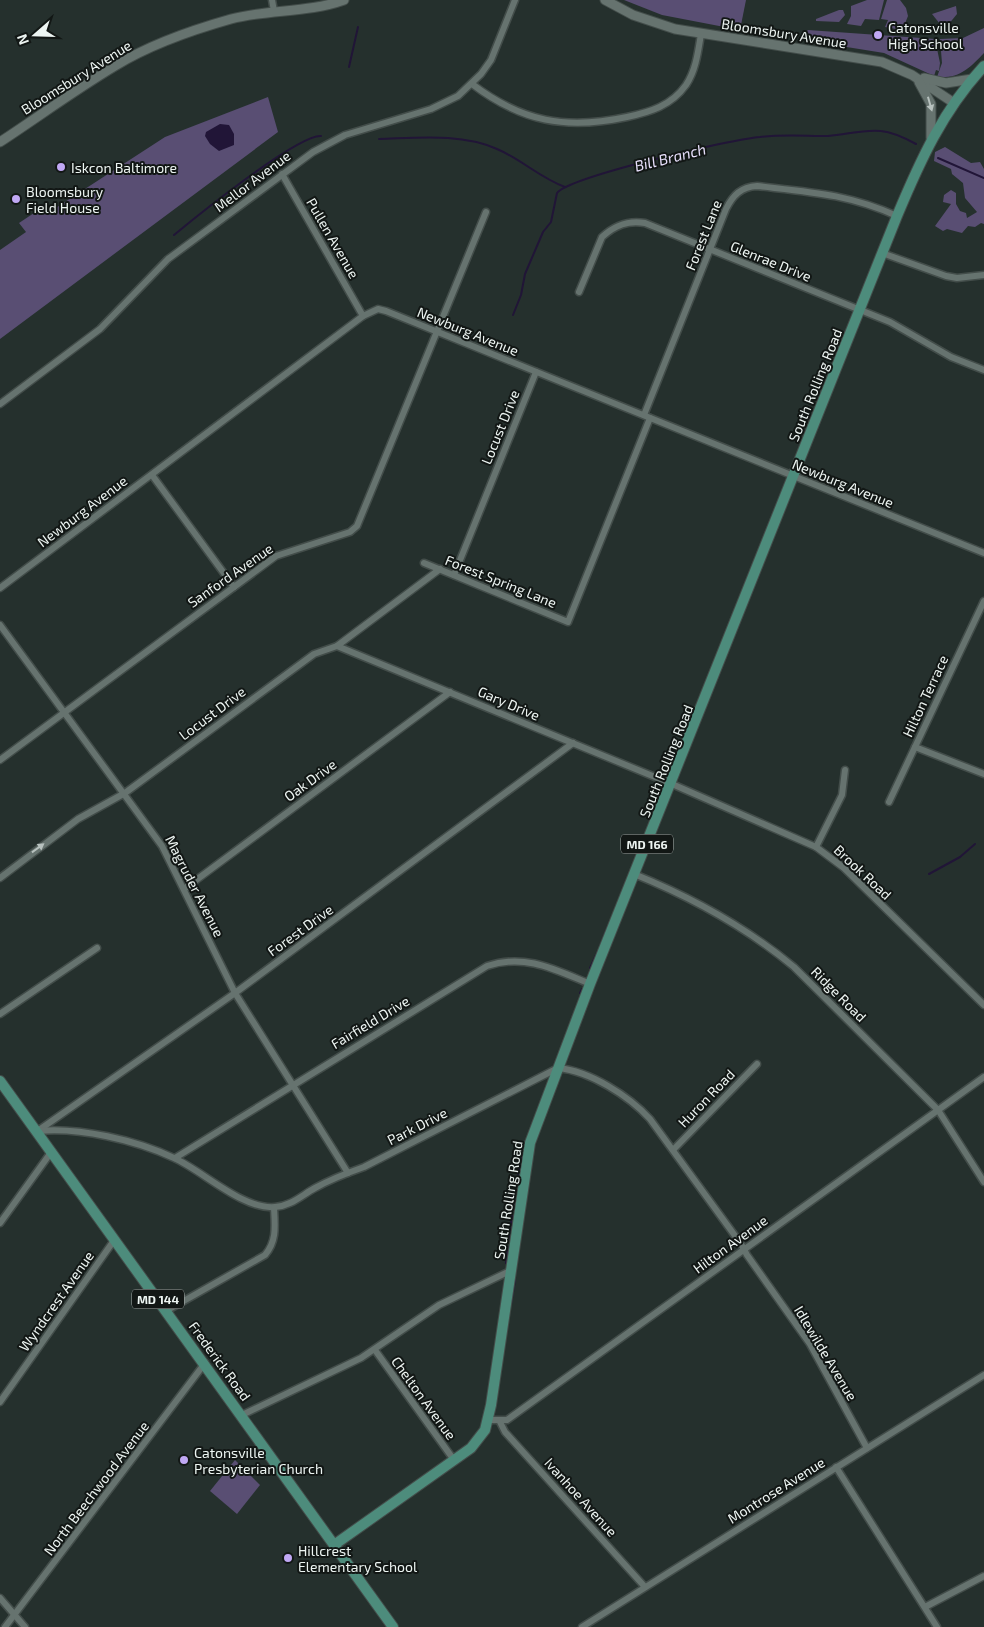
<svg xmlns="http://www.w3.org/2000/svg" width="984" height="1627" font-family="'Exo 2',sans-serif">
<style>
.green{fill:#594e73}
.water{fill:#211537}
.lines{fill:none;stroke-linecap:round;stroke-linejoin:round}
.stream{stroke:#211537;stroke-width:2}
.minor-casing{stroke:#434d4a;stroke-width:9}
.secondary-casing{stroke:#434d4a;stroke-width:11}
.primary-casing{stroke:#434d4a;stroke-width:12}
.minor{stroke:#66736f;stroke-width:6}
.secondary{stroke:#66736f;stroke-width:9}
.primary{stroke:#4d8c7c;stroke-width:10}
.oneway{fill:#b7c1be}
.poi-dot{fill:#c0a8f4;stroke:#121715;stroke-width:2}
.labels{text-anchor:middle;dominant-baseline:central;stroke-width:4;stroke-linejoin:round;paint-order:stroke}
.shield{fill:#121715;stroke:#abb2b0;stroke-width:1}
.shield-label{font-size:12px;font-weight:bold;fill:#edf5f2}
.poi-label{font-size:14px;fill:#edf5f2;stroke:#121715;text-anchor:start}
.street-label{font-size:14px;fill:#edf5f2;stroke:#121715}
.water-label{font-size:15px;font-style:italic;fill:#e7dffb;stroke:#121715}
</style>
<rect width="100%" height="100%" fill="#25302d"/>
<g class="green">
<path d="M624,0h122l-6,30 -78,-15z"/>
<path d="M867,0h17l-5,20 -14,-1 -4,7 -14,-2 4,-8v-10z"/>
<path d="M887,0h13l6,8 2,8 -4,10 -8,3 -11,-2 3,-7 -7,-1z"/>
<path d="M956,6l1,8 -9,11 -8,-1 -8,-10z"/>
<path d="M839,10h4l2,5 -6,7 -23,-1v-2z"/>
<path d="M984,28v25c-14,15 -25,26 -47,24l5,-14 -2,-24 23,-1z"/>
<path d="M808,30l127,9 5,24 -1,8 -3,-1 -2,6 -50,-23 -81,-13v-5z"/>
<path d="M268,97l10,35 -278,207v-89l26,-18 -7,-9 27,-18 5,6 114,-74z"/>
<path d="M945,147l26,16 9,-1 4,7v55l-3,-1 -6,4 -7,-1 -6,7 -15,-4 -4,2 -8,-5 16,-22 -8,-2 1,-7 7,-5 5,3v11l4,7 6,2 1,5 10,-6 -12,-14 -2,-15 -11,-9 -1,-5 -17,-8 1,-9z"/>
<path d="M235,1460l25,25 -23,29 -27,-23z"/>
</g>
<path class="water" d="M220,124l9,1 5,9v11l-15,6 -9,-7 -5,-8 1,-4z"/>
<g class="lines">
<g class="stream">
<path d="M349,67l9,-40"/>
<path d="M379,139c38,-1 82,-6 118,10 24,10 43,29 68,38"/>
<path d="M938,158l46,20"/>
<path d="M174,235c23,-19 123,-100 147,-99"/>
<path d="M513,315l8,-20 4,-21 18,-42 8,-10 6,-29c12,-16 175,-54 203,-56 23,-3 45,-1 68,-1 18,-1 35,-7 53,-5 12,1 24,7 35,13"/>
<path d="M929,874l31,-17 15,-13"/>
<path d="M600,946l8,-20"/>
<path d="M590,968l8,-17"/>
<path d="M580,993l2,-4"/>
<path d="M518,1174l4,-20"/>
<path d="M513,1208l2,-21"/>
<path d="M508,1241l4,-25"/>
<path d="M506,1263l2,-16"/>
<path d="M511,1304l4,-24"/>
</g>
<g class="minor-casing">
<g id="minor">
<path d="M272,0l2,11"/>
<path d="M472,84c50,38 94,46 155,33 23,-5 44,-11 59,-32 10,-15 12,-33 15,-51"/>
<path d="M282,174l81,142"/>
<path d="M882,253l64,23 11,2 27,-3"/>
<path d="M579,292l23,-55c13,-12 26,-17 43,-14l245,99 61,35 33,13"/>
<path d="M0,404l100,-75 68,-70 145,-107 32,-17 86,-26 27,-13 23,-22 10,-14 24,-60"/>
<path d="M644,415l82,-206c7,-14 15,-22 31,-23 53,6 91,8 140,30"/>
<path d="M152,475l82,112"/>
<path d="M424,563l144,59 82,-204"/>
<path d="M454,575l82,-203"/>
<path d="M0,588l363,-272 15,-7 8,2 598,242"/>
<path d="M0,625l162,221 73,147 113,180"/>
<path d="M337,646l335,138 144,63 28,21 140,137"/>
<path d="M915,747l69,27"/>
<path d="M0,760l276,-204 74,-24 7,-6 129,-314"/>
<path d="M889,802l95,-201"/>
<path d="M816,847l26,-52 3,-25"/>
<path d="M634,874c57,23 113,54 160,93l144,143 46,72"/>
<path d="M0,878l78,-59 47,-26 189,-139 23,-8 103,-77"/>
<path d="M184,889l266,-197"/>
<path d="M0,1014l97,-66"/>
<path d="M39,1130l196,-137 338,-250"/>
<path d="M38,1131c41,-4 98,9 136,27 29,13 69,52 101,49 16,-1 27,-12 40,-19 16,-9 32,-15 49,-21l194,-99c32,3 71,28 92,51l91,125 6,11 63,89 57,104"/>
<path d="M673,1150l84,-86"/>
<path d="M175,1158l312,-192c38,-13 69,4 103,18"/>
<path d="M0,1223l52,-72"/>
<path d="M166,1311l99,-56c12,-14 10,-29 9,-47"/>
<path d="M375,1350l79,110"/>
<path d="M0,1402l115,-163"/>
<path d="M242,1415l119,-57 78,-53 71,-34"/>
<path d="M488,1420h19l477,-343"/>
<path d="M500,1422l5,10 140,155"/>
<path d="M836,1467l101,160"/>
<path d="M0,1598l25,29"/>
<path d="M925,1607l59,-31"/>
<path d="M5,1627l200,-264"/>
<path d="M582,1627l402,-252"/>
</g>
</g>
<g class="secondary-casing">
<g id="secondary">
<path d="M605,0l28,15 42,14 207,33 30,13 42,28"/>
<path d="M924,78l22,5 26,-4"/>
<path d="M919,82l12,22v34"/>
<path d="M0,142c38,-25 75,-52 115,-76 34,-21 77,-36 116,-47 37,-10 77,-6 113,-19"/>
</g>
</g>
<g class="primary-casing">
<g id="primary">
<path d="M0,1081l393,546"/>
<path d="M334,1545l137,-97 14,-18 6,-25 39,-262 60,-159 307,-768c23,-55 46,-106 87,-150"/>
</g>
</g>
<use href="#minor" class="minor"/>
<use href="#secondary" class="secondary"/>
<use href="#primary" class="primary"/>
</g>
<defs><path id="oneway-solid" d="M-6-.8H1V-3.2L6.5 0L1 3.2V.8H-6Z" transform="scale(1.25)"/></defs>
<g class="oneway">
<use href="#oneway-solid" transform="translate(930 104) rotate(74)"/>
<use href="#oneway-solid" transform="translate(38 848) rotate(-36)"/>
</g>
<g class="poi-dot">
<circle cx="878" cy="35" r="5"/>
<circle cx="61" cy="167" r="5"/>
<circle cx="16" cy="199" r="5"/>
<circle cx="184" cy="1460" r="5"/>
<circle cx="288" cy="1558" r="5"/>
</g>
<g class="labels">
<g class="shield">
<rect x="621" y="834.5" width="52" height="19" rx="4"/>
<rect x="132" y="1289.5" width="52" height="19" rx="4"/>
</g>
<g class="shield-label">
<text x="647" y="844">MD 166</text>
<text x="158" y="1299">MD 144</text>
</g>
<g class="poi-label">
<text x="888" y="27">Catonsville<tspan x="888" dy="16">High School</tspan></text>
<text x="71" y="167">Iskcon Baltimore</text>
<text x="26" y="191">Bloomsbury<tspan x="26" dy="16">Field House</tspan></text>
<text x="194" y="1452">Catonsville<tspan x="194" dy="16">Presbyterian Church</tspan></text>
<text x="298" y="1550">Hillcrest<tspan x="298" dy="16">Elementary School</tspan></text>
</g>
<g class="street-label">
<text transform="translate(784 33) rotate(9)">Bloomsbury Avenue</text>
<text transform="translate(76 77) rotate(-32)">Bloomsbury Avenue</text>
<text transform="translate(252 181) rotate(-37)">Mellor Avenue</text>
<text transform="translate(703 235) rotate(-68)">Forest Lane</text>
<text transform="translate(333 238) rotate(60)">Pullen Avenue</text>
<text transform="translate(771 261) rotate(22)">Glenrae Drive</text>
<text transform="translate(468 331) rotate(22)">Newburg Avenue</text>
<text transform="translate(815 385) rotate(-68)">South Rolling Road</text>
<text transform="translate(500 427) rotate(-68)">Locust Drive</text>
<text transform="translate(843 483) rotate(22)">Newburg Avenue</text>
<text transform="translate(82 511) rotate(-37)">Newburg Avenue</text>
<text transform="translate(230 575) rotate(-35)">Sanford Avenue</text>
<text transform="translate(501 581) rotate(22)">Forest Spring Lane</text>
<text transform="translate(925 696) rotate(-65)">Hilton Terrace</text>
<text transform="translate(509 703) rotate(23)">Gary Drive</text>
<text transform="translate(212 713) rotate(-37)">Locust Drive</text>
<text transform="translate(666 761) rotate(-68)">South Rolling Road</text>
<text transform="translate(310 780) rotate(-36)">Oak Drive</text>
<text transform="translate(863 872) rotate(43)">Brook Road</text>
<text transform="translate(195 886) rotate(63)">Magruder Avenue</text>
<text transform="translate(300 930) rotate(-36)">Forest Drive</text>
<text transform="translate(839 994) rotate(45)">Ridge Road</text>
<text transform="translate(370 1022) rotate(-31)">Fairfield Drive</text>
<text transform="translate(706 1098) rotate(-46)">Huron Road</text>
<text transform="translate(417 1126) rotate(-27)">Park Drive</text>
<text transform="translate(508 1200) rotate(-81)">South Rolling Road</text>
<text transform="translate(730 1244) rotate(-36)">Hilton Avenue</text>
<text transform="translate(56 1301) rotate(-55)">Wyndcrest Avenue</text>
<text transform="translate(826 1353) rotate(59)">Idlewilde Avenue</text>
<text transform="translate(220 1361) rotate(54)">Frederick Road</text>
<text transform="translate(424 1398) rotate(54)">Chelton Avenue</text>
<text transform="translate(96 1488) rotate(-53)">North Beechwood Avenue</text>
<text transform="translate(776 1490) rotate(-32)">Montrose Avenue</text>
<text transform="translate(581 1497) rotate(48)">Ivanhoe Avenue</text>
</g>
<g class="water-label">
<text transform="translate(670 157) rotate(-14)">Bill Branch</text>
</g>
</g>
<g transform="translate(35 35) rotate(250)" stroke="#121715" stroke-width="4" paint-order="stroke">
<path d="M0-4L9 19L0 12L-9 19Z" fill="#edf5f2"/>
<text y="-8" font-size="14" font-weight="bold" text-anchor="middle" fill="#edf5f2">N</text>
</g>
</svg>
